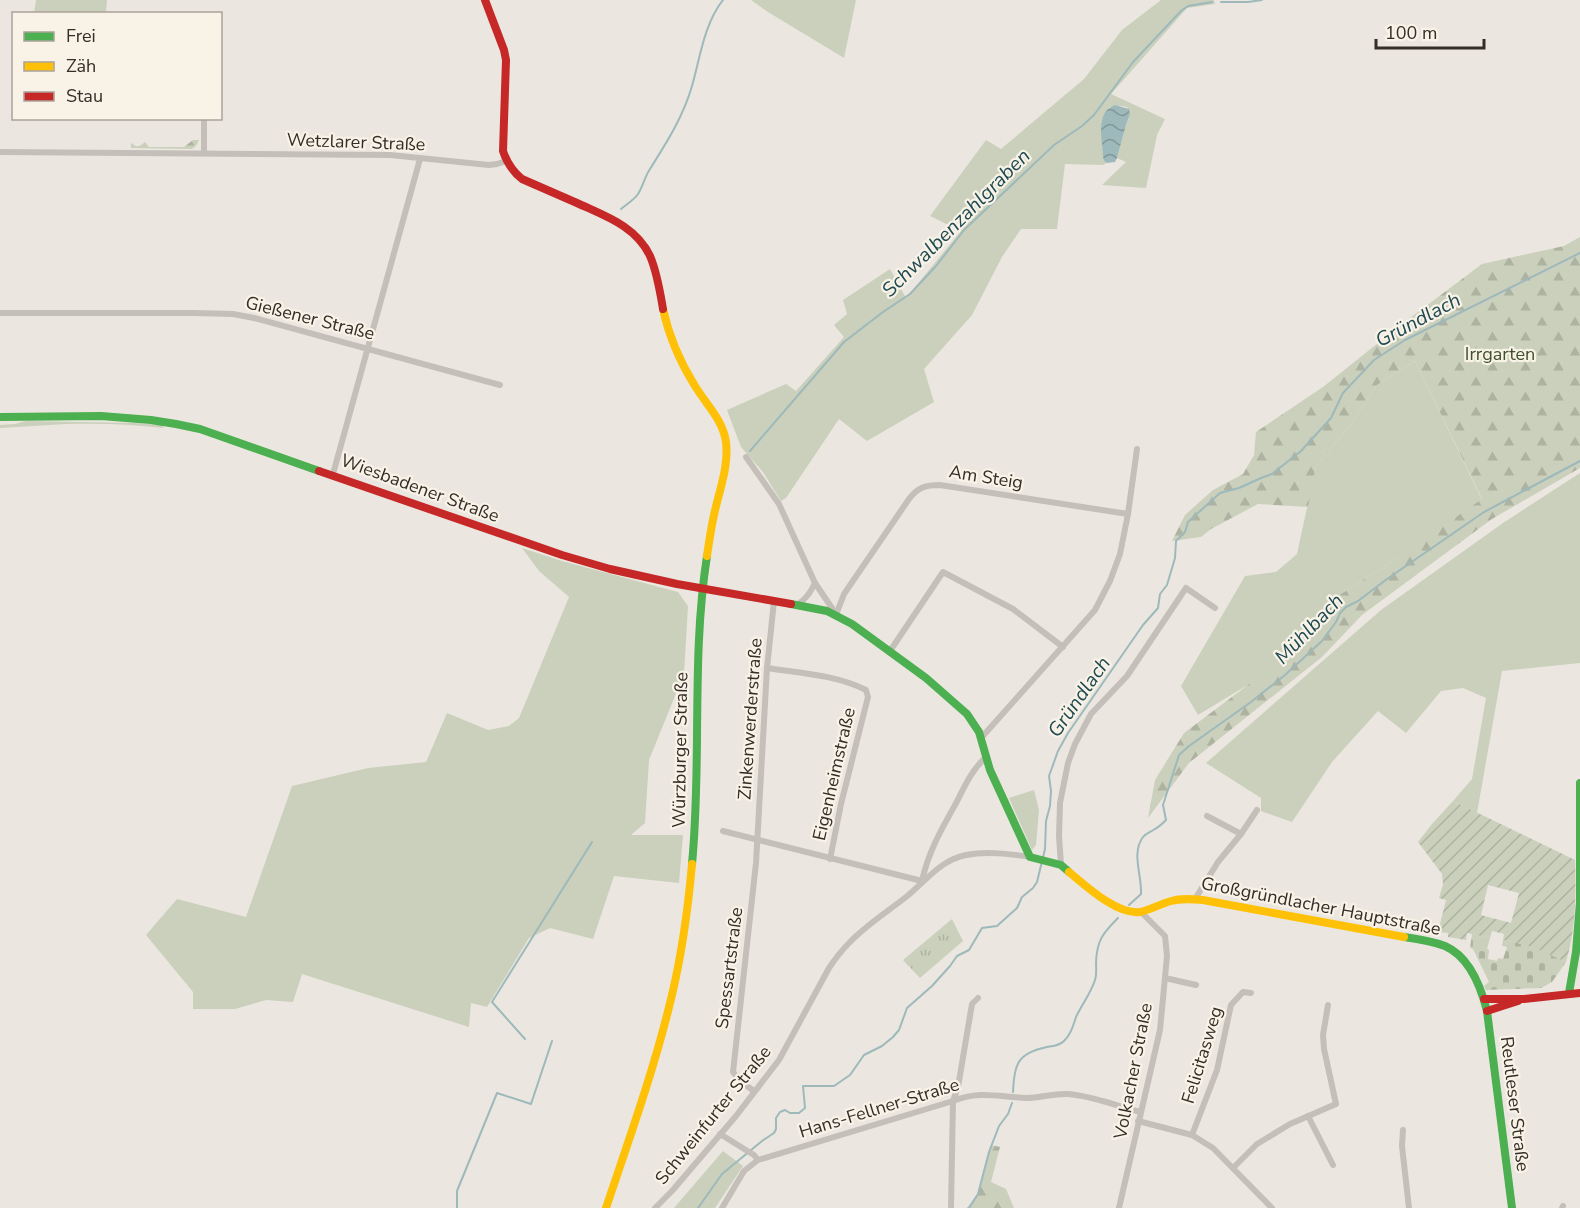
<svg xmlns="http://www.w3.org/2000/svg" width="1580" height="1208" font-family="'Nunito Sans',sans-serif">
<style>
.grass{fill:#cad0bb}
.forest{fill:url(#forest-firs)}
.cemetery{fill:url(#cemetery-stones)}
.park{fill:url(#park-tufts)}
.garden{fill:url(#garden-furrows);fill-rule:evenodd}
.water{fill:url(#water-waves)}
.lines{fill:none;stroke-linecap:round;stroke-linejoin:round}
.stream{stroke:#9db9bb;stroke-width:2}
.street{stroke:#c4bfb9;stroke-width:6}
.fast{stroke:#4caf50;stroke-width:8}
.slow{stroke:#ffc107;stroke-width:8}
.jam{stroke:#c62828;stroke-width:8}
.labels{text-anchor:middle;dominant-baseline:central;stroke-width:4.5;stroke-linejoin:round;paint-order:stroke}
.street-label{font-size:18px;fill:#342d28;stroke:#f8f2e7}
.park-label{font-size:18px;fill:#40512d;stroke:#f8f2e7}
.water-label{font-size:20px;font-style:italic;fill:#204b53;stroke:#f8f2e7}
</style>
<defs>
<pattern id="forest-firs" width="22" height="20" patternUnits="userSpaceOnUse" patternTransform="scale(1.5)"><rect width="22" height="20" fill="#cad0bb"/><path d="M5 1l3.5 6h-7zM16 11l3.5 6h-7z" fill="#aeb3a1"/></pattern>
<pattern id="cemetery-stones" width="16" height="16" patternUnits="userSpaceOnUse" patternTransform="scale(1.5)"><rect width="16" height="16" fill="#cad0bb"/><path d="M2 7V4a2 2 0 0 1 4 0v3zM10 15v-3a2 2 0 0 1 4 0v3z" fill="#aeb3a1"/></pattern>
<pattern id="park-tufts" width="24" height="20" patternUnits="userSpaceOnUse" patternTransform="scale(1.5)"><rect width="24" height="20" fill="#cad0bb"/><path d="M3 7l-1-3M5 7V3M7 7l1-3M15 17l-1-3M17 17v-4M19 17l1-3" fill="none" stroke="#aeb3a1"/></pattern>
<pattern id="garden-furrows" width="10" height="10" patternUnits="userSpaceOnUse" patternTransform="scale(1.5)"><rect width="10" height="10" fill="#cad0bb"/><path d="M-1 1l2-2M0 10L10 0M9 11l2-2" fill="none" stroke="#aeb3a1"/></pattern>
<pattern id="water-waves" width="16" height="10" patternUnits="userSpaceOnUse" patternTransform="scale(1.5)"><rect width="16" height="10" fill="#9db9bb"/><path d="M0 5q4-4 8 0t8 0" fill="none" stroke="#819798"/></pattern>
</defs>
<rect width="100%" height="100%" fill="#ebe7e0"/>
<g class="grass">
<path d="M36,0h71l-1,13h-72z"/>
<path d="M751,0h105l-12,58 -76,-46z"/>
<path d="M1161,0h53l1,4 -28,4 -76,86 54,25 -8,16 -11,53 -44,-3 24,-23 -9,-4 9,-33 4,-11 -3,-7 -6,-1 -11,1 -8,13 1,37 1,4 3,2 -4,2 -38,-1 -8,65h-36l-19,28 -30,58 -48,54 10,33 -67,39 -28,-22 -53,79 -5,3 -18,-29 -22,-25 -14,-37 59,-26 10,7 48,-54 -10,-12 13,-11 -4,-14 47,-31 16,29 55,-67 -31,-15 56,-76 15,9 83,-70 38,-49z"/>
<path d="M1415,361l67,139 -95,65 -49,31 -29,43 -58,44 -53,32 -17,-29 64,-110 31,-4 21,-18 19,-88 37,-44 24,-37z"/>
<path d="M26,421l109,2 27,2 2,3c-33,-4 -66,-5 -98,-4 -22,1 -44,3 -66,4v-3l15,-1z"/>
<path d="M1580,473v190l-78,8 -25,142 -24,-12 19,-22 14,-81 -23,-10 -22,3 -35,42 -28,-22 -46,51 -40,60 -31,-11v-13l-55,-35 175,-153 122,-87z"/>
<path d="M522,548l40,13 116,31 10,14 -5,85h-6l-28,69 -4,63 -14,12h52l-4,48 -65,-7 -21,63 -43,-11 -21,10 -42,69 -16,-4 -2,24 -167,-53 -9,28 -27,-2 -31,9h-42v-17l-47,-57 31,-36 69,18 46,-131 76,-18 58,-6 21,-49 41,17 21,-4 10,-8 50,-121 -30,-26z"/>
<path d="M1034,790l5,20 -3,35 -4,5 -23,-52z"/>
<path d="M723,1151l20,15 -28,42h-41z"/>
</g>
<g class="forest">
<path d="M193,140h6l-3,6 -4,3 -61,-1v-5c6,4 7,5 14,-1l4,5h35z"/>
<path d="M1580,237v231l-88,51 -130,96 -40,42 -133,106 -41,55 7,-38 29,-47 125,-94 29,-43 49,-31 95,-66 -67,-138 -38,24 -24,37 -37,44 -8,41 -50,-3 -47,25 -10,8 -29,4 13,-26 28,-25 30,-16 11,-19 2,-23 67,-45 75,-60 84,-63 82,-18z"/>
<path d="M991,1145l9,2 -9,35 15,7 8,19h-47l11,-15z"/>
</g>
<path class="cemetery" d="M1472,934l18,4 -3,11 2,1 -1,9 9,2 1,-3 5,1 4,-12 -5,-1 1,-6 30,6 33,16 -14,20 -11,6 -55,2 -2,-4 5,-4 -16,-33 -3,-1z"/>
<path class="park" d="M952,919l11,22 -43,37 -17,-18z"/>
<path class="garden" d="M1453,801l122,59c1,35 1,69 -9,102l-33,-15 -30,-7 1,-6 -12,-3 -2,7 -23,-5 -1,7 -18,-3v-4l-10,-1 8,-32 -7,-2 4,-14 -1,-10 -24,-32 14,-18zM1488,885l31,8 -8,30 -30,-8z"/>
<path class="water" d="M1115,105l14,4 1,5 -4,11 -9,33 -2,4 -8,1 -3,-2 -1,-4c0,-17 -9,-44 12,-52z"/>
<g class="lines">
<g class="stream">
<path d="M1221,2h27l14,-2"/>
<path d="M621,209c6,-5 13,-9 17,-15 5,-8 7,-18 12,-25 17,-27 33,-52 42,-83 8,-28 12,-62 31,-86"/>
<path d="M750,451l94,-109 39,-30 27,-18 26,-28 28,-36 90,-85 28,-19 12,-11 39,-53 48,-51 7,-5 24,-4"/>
<path d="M1129,905l12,-11c1,-19 -10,-41 2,-57 3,-4 8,-5 12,-8 4,-2 8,-6 11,-9l-3,-15 16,-50 10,-9 62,-44 34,-27 37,-34 14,-19 4,-9 6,-6 12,-6 29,-22 97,-67 96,-51"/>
<path d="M525,1039l-33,-37 100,-160"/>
<path d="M1013,1092c1,-27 4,-39 34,-45 6,-1 12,-1 17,-6 7,-7 9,-15 12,-24 6,-13 15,-24 19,-37 2,-6 1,-13 1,-18 1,-22 7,-29 22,-44"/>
<path d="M457,1208v-17l40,-98 34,11 21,-63"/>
<path d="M698,1208l24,-34 40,-33 12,-8 2,-4v-11l4,-6 5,-2 5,3h9l6,-5 -2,-22h31l16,-11 14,-20 18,-9 11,-9 6,-7 8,-22 25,-22 18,-20 7,-10 12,-6 13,-22 15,-2 20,-18 5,-11 11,-9 4,-6 8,-33 1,-28 4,-15 1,-15 -2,-15 9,-25 10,-18 75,-108 15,-17 2,-14 7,-9 8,-27 1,-17 9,-9 3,-10 32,-29 19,-5 22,-10 11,-4 29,-23 30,-33 12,-25 31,-33 31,-20 175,-87"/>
<path d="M969,1208l9,-14 11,-42 10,-26 9,-12 4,-11"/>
</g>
<g class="street">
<path d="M0,152l390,3 99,10 8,-1 9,-3"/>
<path d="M204,153v-35"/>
<path d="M0,313h192l41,1 21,4 246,67"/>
<path d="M746,457l33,47 36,79 21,31"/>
<path d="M333,474l87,-315"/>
<path d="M797,605c9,-6 13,-12 18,-22"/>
<path d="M836,615l8,-21 65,-95c9,-12 17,-14 31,-14l188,29"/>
<path d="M890,651l53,-79 70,37 50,38"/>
<path d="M767,668c33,5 69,7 99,22l2,7 -27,107 -11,55"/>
<path d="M982,737l113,-127 15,-29 10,-27 8,-40 9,-65"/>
<path d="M1207,816l34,18"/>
<path d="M723,831l199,50c6,-28 19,-51 33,-76 9,-17 16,-34 30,-47"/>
<path d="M1061,865l-2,-29 1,-33 8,-40 7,-19 16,-30 36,-38 59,-88 29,20"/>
<path d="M1195,899l23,-37 23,-28 16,-24"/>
<path d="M1165,978l31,7"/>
<path d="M754,1091l-13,-9 -8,-10 23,-209 11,-195 7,-67"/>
<path d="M1308,1116l25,49"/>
<path d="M1138,1121l54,14 21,13 59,60"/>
<path d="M1403,1130l-1,16 7,62"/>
<path d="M720,1134l34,21 4,5"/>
<path d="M1192,1135l25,-65 14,-65 12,-13 8,1"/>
<path d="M1233,1168l24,-24 33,-20 46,-20 -12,-55 -1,-14 5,-30"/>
<path d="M951,1207l2,-106 5,-14 14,-83 6,-6"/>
<path d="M655,1208l17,-17 64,-75 43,-56 50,-92c6,-9 12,-17 20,-25 17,-18 38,-31 57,-46 19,-15 34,-37 60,-42 21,-4 44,-1 64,2"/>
<path d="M722,1208l22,-37 14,-11 195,-59c26,-11 47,-4 74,-3 13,0 27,-5 41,-4 26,2 48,12 73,18"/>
<path d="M1119,1208l41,-178 7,-74 -2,-20 -24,-24"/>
<path d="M1562,1208l1,-2"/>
</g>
<g class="fast">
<path d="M0,417l101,-1 50,4 25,4 24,5 119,42"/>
<path d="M791,604l36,7 25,13 74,54 41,36 12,18 11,38 40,87 31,8 8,7"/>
<path d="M692,864c10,-103 -1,-206 15,-308"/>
<path d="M1404,937c14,2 28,4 41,9 25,11 36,41 42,65l25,197"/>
<path d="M1569,993l7,-41 4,-50v-119"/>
</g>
<g class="slow">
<path d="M663,309c6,28 17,53 32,77 11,18 28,34 31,56 3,25 -7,49 -12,73 -3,13 -5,27 -7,41"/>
<path d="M1069,872c17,14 48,43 71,40 10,-2 20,-8 31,-11 10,-3 21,-2 32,-1l201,37"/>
<path d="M606,1208c23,-69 48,-138 65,-209 11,-45 17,-90 21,-135"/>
</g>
<g class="jam">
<path d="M485,0l19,50 2,10 -3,91c4,12 9,20 19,28 18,8 37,16 55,24 28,13 59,23 73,53 7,16 10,35 13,53"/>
<path d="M319,471l243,84 48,14 67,15 114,20"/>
<path d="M1484,999h40l56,-6"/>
<path d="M1487,1011l31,-10"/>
</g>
</g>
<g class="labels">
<g class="street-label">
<text transform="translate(356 142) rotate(2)">Wetzlarer Straße</text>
<text transform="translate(310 318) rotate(14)">Gießener Straße</text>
<text transform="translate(986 477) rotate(9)">Am Steig</text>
<text transform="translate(420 488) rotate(20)">Wiesbadener Straße</text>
<text transform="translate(750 719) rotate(-86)">Zinkenwerderstraße</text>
<text transform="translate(680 750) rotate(-89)">Würzburger Straße</text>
<text transform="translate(834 774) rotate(-77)">Eigenheimstraße</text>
<text transform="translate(1321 906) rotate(11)">Großgründlacher Hauptstraße</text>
<text transform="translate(729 968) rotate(-83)">Spessartstraße</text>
<text transform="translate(1202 1055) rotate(-73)">Felicitasweg</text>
<text transform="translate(1133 1071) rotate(-79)">Volkacher Straße</text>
<text transform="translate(1515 1104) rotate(83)">Reutleser Straße</text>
<text transform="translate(879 1108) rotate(-17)">Hans-Fellner-Straße</text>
<text transform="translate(713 1115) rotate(-51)">Schweinfurter Straße</text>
</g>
<g class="park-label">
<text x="1500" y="354">Irrgarten</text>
</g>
<g class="water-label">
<text transform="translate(956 223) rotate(-45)">Schwalbenzahlgraben</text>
<text transform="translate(1418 320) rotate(-28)">Gründlach</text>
<text transform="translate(1309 629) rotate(-46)">Mühlbach</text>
<text transform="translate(1079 697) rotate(-55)">Gründlach</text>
</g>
</g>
<rect x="12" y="12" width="210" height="108" fill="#f8f2e7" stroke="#aaa39b" stroke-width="1.5"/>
<rect x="24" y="32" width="30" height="9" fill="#4caf50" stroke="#aaa39b" stroke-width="1.5"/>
<text x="66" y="42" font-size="18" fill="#342d28">Frei</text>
<rect x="24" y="62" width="30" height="9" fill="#ffc107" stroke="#aaa39b" stroke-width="1.5"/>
<text x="66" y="72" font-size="18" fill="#342d28">Zäh</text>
<rect x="24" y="92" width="30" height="9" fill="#c62828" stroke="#aaa39b" stroke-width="1.5"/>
<text x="66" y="102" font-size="18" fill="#342d28">Stau</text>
<path d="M1376 39v9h108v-9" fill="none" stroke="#342d28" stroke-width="3"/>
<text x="1385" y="39" font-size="18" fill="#342d28" stroke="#f8f2e7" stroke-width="4.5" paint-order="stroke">100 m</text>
</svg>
